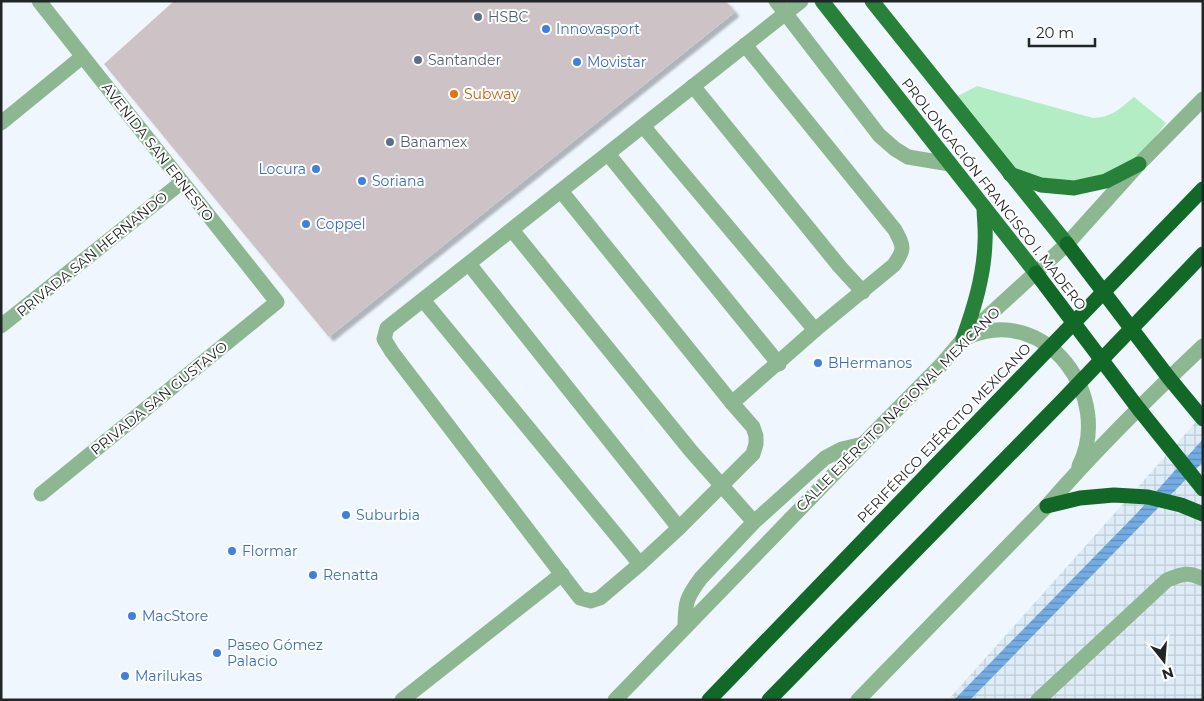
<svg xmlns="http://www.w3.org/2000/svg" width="1204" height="701" font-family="Montserrat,sans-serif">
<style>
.industrial{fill:url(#industrial-grid)}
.park{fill:#b3edc4}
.water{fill:url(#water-rules)}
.building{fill:#cdc3c7;filter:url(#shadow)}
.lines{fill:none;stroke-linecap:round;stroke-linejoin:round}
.minor{stroke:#8db790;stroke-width:15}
.major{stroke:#288139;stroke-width:15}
.highway{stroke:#126927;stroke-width:15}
.highway-bridge{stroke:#126927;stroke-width:15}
.service-dot{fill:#5c6f8a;stroke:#fff;stroke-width:2}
.shop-dot{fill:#3f7fe0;stroke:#fff;stroke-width:2}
.food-dot{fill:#e8710a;stroke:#fff;stroke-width:2}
.labels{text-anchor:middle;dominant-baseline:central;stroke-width:4;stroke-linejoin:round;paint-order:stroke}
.service-label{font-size:14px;fill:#4e5e75;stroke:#fff;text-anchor:start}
.shop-label{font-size:14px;fill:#366cbe;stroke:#fff;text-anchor:start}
.food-label{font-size:14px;fill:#c56008;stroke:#fff;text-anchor:start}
.street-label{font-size:14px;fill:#222528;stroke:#fff}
</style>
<defs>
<pattern id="industrial-grid" width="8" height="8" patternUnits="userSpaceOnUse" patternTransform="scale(1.25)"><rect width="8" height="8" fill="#deecf8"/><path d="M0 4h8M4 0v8" fill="none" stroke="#becad5"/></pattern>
<pattern id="water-rules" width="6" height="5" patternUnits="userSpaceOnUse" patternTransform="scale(1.25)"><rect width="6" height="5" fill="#73ace3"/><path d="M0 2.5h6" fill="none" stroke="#5e8cb8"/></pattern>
<filter id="shadow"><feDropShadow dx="4.5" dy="4.5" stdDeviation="1" flood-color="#0004"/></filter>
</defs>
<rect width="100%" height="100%" fill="#eff6fd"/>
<path class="industrial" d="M1203,414v286h-255z"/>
<path class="park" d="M977,86l116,32c20,-1 26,-9 41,-21l32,26 -30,39 -33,16 -49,6 -42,-14 -58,-72z"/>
<path class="water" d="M1203,439v23l-233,238h-16l183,-187z"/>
<path class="building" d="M174,1h552l9,11 -406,325 -225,-273z"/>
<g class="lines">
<g class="minor">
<path d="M39,1l238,301 -236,192"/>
<path d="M776,1l103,134 16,14 13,8 42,7"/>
<path d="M693,86l147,181 23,25"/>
<path d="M1,123l81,-66"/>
<path d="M643,126l172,204"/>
<path d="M608,154l171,210"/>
<path d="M561,191l171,212 21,24 3,9v8l-3,10 -74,74 -39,36 -40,34 -9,3 -11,-3 -7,-9 -181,-237 -8,-13 3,-11 414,-327"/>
<path d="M512,230l179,221 63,71"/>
<path d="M469,264l210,264"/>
<path d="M423,300l217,264"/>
<path d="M1,326l181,-144"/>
<path d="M968,337c78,-34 146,60 111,129"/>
<path d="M732,403l83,-73 79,-65c11,-16 10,-18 1,-35l-150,-185"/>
<path d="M685,627c0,-24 1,-29 16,-49l53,-56 71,-64 17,-9 21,-5"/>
<path d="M402,700l160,-126"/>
<path d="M615,700l248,-256 78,-79 22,-26 104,-95 72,-80 64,-65"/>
<path d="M858,700l189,-194c49,-57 102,-109 156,-160"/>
<path d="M1038,700l129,-120c15,-6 21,-9 36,-1"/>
</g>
<g class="major">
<path d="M822,1l214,272"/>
<path d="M872,1l195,243"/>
<path d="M1010,174l31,11 33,3 32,-7 33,-17"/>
<path d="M963,339c11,-31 21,-63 22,-97 1,-12 -1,-24 -1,-35"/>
</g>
<g class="highway">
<path d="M1067,244l102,134 34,41"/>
<path d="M1036,273l102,135 65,81"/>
<path d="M1047,506l33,-8 34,-3 34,2 33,8 22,9"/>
</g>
<g class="highway-bridge">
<path d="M709,700l494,-511"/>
<path d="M769,700l293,-299 141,-147"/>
</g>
</g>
<g class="service-dot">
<circle cx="478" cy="17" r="5"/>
<circle cx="418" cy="60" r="5"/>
<circle cx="390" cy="142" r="5"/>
</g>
<g class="shop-dot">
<circle cx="546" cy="29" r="5"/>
<circle cx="577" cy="62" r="5"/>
<circle cx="316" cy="169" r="5"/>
<circle cx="362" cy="181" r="5"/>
<circle cx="306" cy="224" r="5"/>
<circle cx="818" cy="363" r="5"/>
<circle cx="346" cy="515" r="5"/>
<circle cx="232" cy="551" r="5"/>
<circle cx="313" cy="575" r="5"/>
<circle cx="132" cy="616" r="5"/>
<circle cx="217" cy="653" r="5"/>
<circle cx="125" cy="676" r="5"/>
</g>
<circle class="food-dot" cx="454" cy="94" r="5"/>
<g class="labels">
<g class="service-label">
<text x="488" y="17">HSBC</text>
<text x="428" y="60">Santander</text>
<text x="400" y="142">Banamex</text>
</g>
<g class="shop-label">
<text x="556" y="29">Innovasport</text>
<text x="587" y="62">Movistar</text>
<text x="306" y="169" text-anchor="end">Locura</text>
<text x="372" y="181">Soriana</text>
<text x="316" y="224">Coppel</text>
<text x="828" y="363">BHermanos</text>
<text x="356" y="515">Suburbia</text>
<text x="242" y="551">Flormar</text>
<text x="323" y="575">Renatta</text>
<text x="142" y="616">MacStore</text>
<text x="227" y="645">Paseo Gómez<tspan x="227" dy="16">Palacio</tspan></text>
<text x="135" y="676">Marilukas</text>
</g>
<g class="food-label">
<text x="464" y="94">Subway</text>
</g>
<g class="street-label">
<text transform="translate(158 152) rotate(52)">AVENIDA SAN ERNESTO</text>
<text transform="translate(994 194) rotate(52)">PROLONGACIÓN FRANCISCO I. MADERO</text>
<text transform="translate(92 254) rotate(-39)">PRIVADA SAN HERNANDO</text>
<text transform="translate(159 398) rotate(-39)">PRIVADA SAN GUSTAVO</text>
<text transform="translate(898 409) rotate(-45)">CALLE EJÉRCITO NACIONAL MEXICANO</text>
<text transform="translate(944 433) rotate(-46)">PERIFÉRICO EJÉRCITO MEXICANO</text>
</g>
</g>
<rect width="1204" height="701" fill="none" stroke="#222528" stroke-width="5"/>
<g transform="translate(1164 661) rotate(163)" stroke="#ffffff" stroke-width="4" paint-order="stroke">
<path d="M0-4L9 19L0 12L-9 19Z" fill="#222528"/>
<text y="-8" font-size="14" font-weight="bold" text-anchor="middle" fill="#222528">N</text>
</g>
<path d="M1029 38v8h66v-8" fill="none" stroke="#222528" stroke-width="2.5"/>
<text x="1036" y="38" font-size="15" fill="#222528" stroke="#ffffff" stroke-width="4" paint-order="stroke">20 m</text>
</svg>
